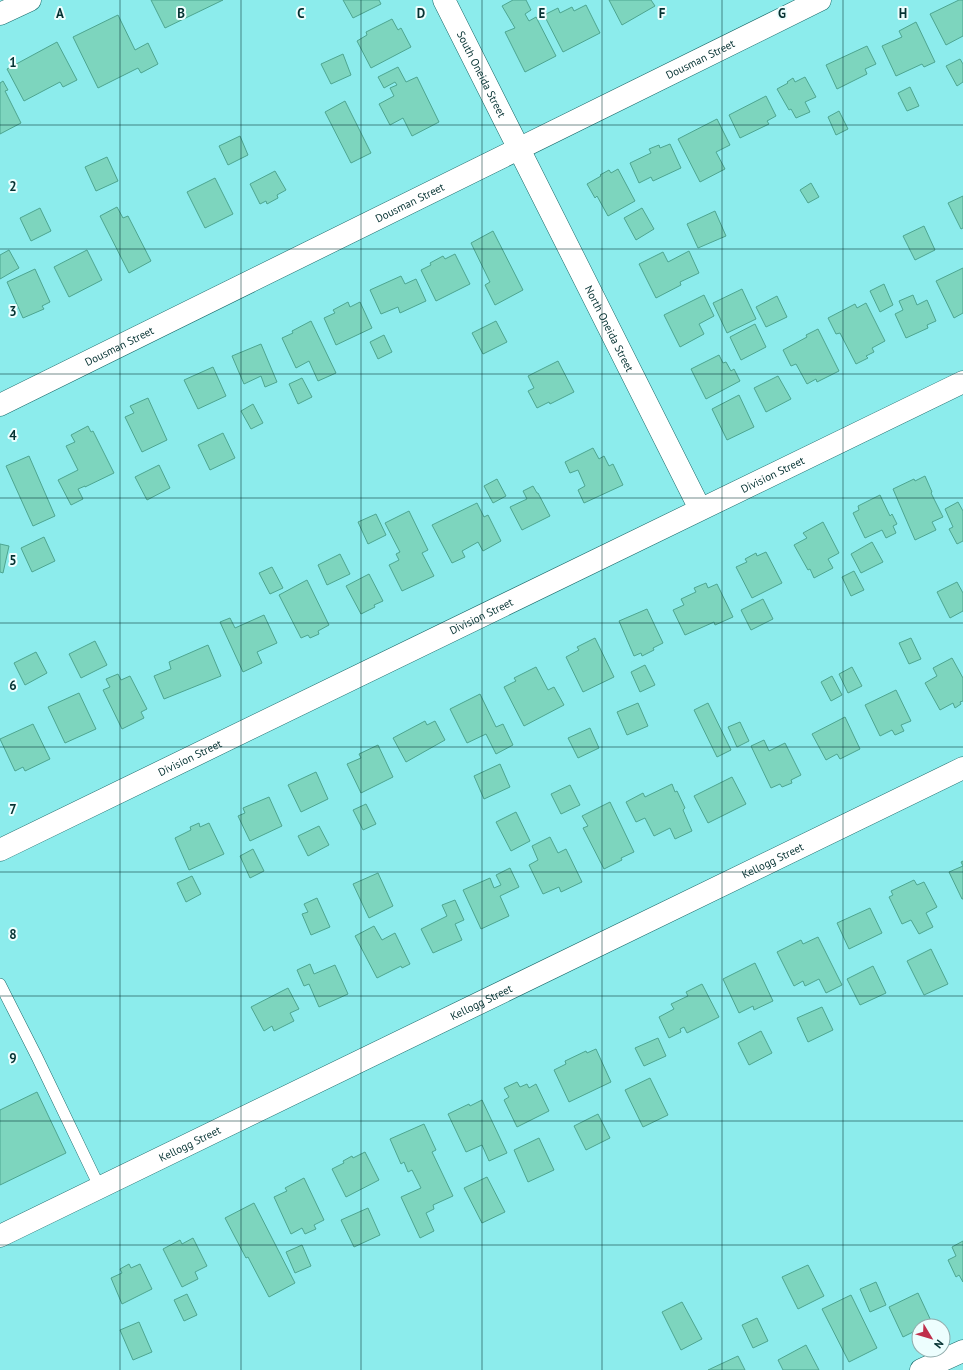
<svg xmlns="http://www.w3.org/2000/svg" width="963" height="1370" font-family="'PT Sans',sans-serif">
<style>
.building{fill:#7dd5be;stroke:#4da590}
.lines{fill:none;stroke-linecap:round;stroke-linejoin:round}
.lane-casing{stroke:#1a6a6a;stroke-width:12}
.street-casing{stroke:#1a6a6a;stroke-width:23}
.secondary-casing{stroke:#1a6a6a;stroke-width:23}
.lane{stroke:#fff;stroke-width:11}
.street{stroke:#fff;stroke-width:22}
.secondary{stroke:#fff;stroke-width:22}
.grid{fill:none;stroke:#053232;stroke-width:1;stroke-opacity:0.55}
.labels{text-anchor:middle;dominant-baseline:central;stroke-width:4;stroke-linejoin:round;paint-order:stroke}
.street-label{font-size:11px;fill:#053232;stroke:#edfefe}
.grid-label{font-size:13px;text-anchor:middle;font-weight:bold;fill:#053232;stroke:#edfefe;stroke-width:4;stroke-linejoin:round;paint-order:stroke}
</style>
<rect width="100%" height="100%" fill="#8cecec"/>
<g class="building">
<path d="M151,0h72l-58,28z"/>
<path d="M343,0h36l2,4 -28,14z"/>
<path d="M513,0h13l5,10 -6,4 4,7 7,-4 20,39 -31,16 -20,-40 10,-4 -13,-22z"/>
<path d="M609,0h42l4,6 -33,19z"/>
<path d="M959,0h4v36l-17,9 -16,-31z"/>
<path d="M586,5l14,28 -37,19 -19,-37 14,-7 2,5 12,-6 2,4z"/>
<path d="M118,15l17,35 13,-7 10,21 -17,9 -3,-5 -40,20 -25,-51z"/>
<path d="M392,19l6,11 3,-2 10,19 -40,21 -14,-27 10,-6 -1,-3z"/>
<path d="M916,22l19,40 -11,5 -2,-3 -26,12 -14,-30 20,-9 -3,-6z"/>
<path d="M57,42l20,38 -14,7 -3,-5 -36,19 -17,-32z"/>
<path d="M867,46l9,18 -11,5 2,5 -30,15 -11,-24z"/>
<path d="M343,54l8,21 -20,9 -10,-20z"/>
<path d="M960,59l3,5v18l-6,4 -11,-20z"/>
<path d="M398,67l8,15 11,-5 22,45 -27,14 -9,-18 -13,7 -11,-21 15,-8 -4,-8 7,-3 -2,-3 -11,6 -6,-11z"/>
<path d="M805,77l11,20 -11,5 5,10 -14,6 -5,-9 -2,1 -12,-21 11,-6 -1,-1 6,-4 2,4z"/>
<path d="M3,81l5,9 -3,1 16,32 -21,11v-51z"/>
<path d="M910,87l9,19 -12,5 -9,-18z"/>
<path d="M766,96l10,20 -9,5 2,3 -29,14 -11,-23z"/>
<path d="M345,101l26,52 -20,10 -26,-51z"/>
<path d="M839,111l9,18 -12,6 -8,-18z"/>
<path d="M717,119l13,26 -14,7 9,17 -25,13 -22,-43z"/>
<path d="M240,136l8,19 -20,10 -9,-19z"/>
<path d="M670,144l11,24 -28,13 -2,-4 -12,6 -9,-20 21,-10 -2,-4 10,-4 1,3z"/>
<path d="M107,157l11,24 -22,10 -11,-24z"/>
<path d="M618,169l17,32 -27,15 -11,-20 -2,2 -8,-14 14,-8 -1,-1 9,-5 2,3z"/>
<path d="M275,171l11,19 -9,5 1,3 -11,6 -1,-3 -6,3 -10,-20z"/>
<path d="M215,178l18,36 -28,14 -18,-36z"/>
<path d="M811,183l8,14 -11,6 -8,-13z"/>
<path d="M963,196v32l-2,1 -13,-26z"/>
<path d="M117,207l6,11 5,-2 23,45 -22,12 -29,-57z"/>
<path d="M40,208l11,23 -20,10 -11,-23z"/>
<path d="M642,208l12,21 -18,11 -12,-22z"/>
<path d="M715,211l11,25 -28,12 -11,-24z"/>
<path d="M924,226l11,24 -20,10 -12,-24z"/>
<path d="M493,231l30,59 -28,15 -10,-20 5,-3 -19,-39z"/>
<path d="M9,250l10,18 -19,11v-24z"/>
<path d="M87,250l15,30 -33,17 -15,-30z"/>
<path d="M689,251l10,22 -19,9 1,3 -25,13 -17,-34 24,-12 5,10z"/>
<path d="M455,254l15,30 -34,17 -15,-31 10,-5 -1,-2 13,-7 2,3z"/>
<path d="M963,268v45l-9,5 -18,-37z"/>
<path d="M35,269l15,33 -8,4 2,3 -21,9 -16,-36z"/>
<path d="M401,276l4,8 11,-5 10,22 -26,12 -2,-6 -17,7 -11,-24z"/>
<path d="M884,284l9,21 -13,7 -10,-21z"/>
<path d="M742,289l14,30 -29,14 -14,-30z"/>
<path d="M704,295l10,21 -15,8 5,10 -24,13 -16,-32z"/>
<path d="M913,295l4,10 10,-5 9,21 -9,4 1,3 -22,10 -11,-24 8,-4 -4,-9z"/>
<path d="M777,296l10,21 -21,10 -10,-20z"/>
<path d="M348,302l2,5 10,-5 12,26 -36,17 -12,-27 11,-5 -2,-3z"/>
<path d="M866,303l19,38 -13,7 2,4 -8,4 2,2 -12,6 -16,-31 -4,1 -8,-16 27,-14 2,4z"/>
<path d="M311,321l25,52 -18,8 -9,-20 -13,7 -14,-30 11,-5 -1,-2z"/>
<path d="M496,321l11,21 -24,12 -11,-21z"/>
<path d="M755,324l11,23 -25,13 -11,-23z"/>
<path d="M818,329l21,42 -22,11 -1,-3 -9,5 -11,-20 -5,2 -8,-16 24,-13 -1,-2z"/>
<path d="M384,335l8,17 -14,7 -8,-17z"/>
<path d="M261,344l16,38 -12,5 -4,-11 -17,8 -12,-28z"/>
<path d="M719,355l4,8 3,-1 5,9 3,-2 6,12 -34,18 -15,-30z"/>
<path d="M558,361l16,31 -24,12 -1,-2 -12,6 -9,-17 6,-3 -6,-12z"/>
<path d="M213,367l13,29 -28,13 -14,-29z"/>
<path d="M778,376l13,23 -25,13 -12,-24z"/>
<path d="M302,378l10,19 -14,7 -9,-20z"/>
<path d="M739,395l15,32 -27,13 -15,-31z"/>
<path d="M148,398l19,42 -25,12 -17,-35 9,-4 -4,-7z"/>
<path d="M253,404l10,19 -12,6 -10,-18z"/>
<path d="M88,426l3,6 2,-1 21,42 -29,14v-1l-7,3 5,10 -12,6 -13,-25 20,-10 -12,-24 9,-4 -4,-7z"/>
<path d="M223,433l12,25 -25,12 -12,-25z"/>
<path d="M593,448l6,11 5,-3 5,10 4,-2 10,21 -39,18 -6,-13 7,-4 -7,-16 -8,3 -5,-11z"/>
<path d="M29,456l26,60 -22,10 -27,-60z"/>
<path d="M159,465l11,23 -23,12 -12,-23z"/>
<path d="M925,476l7,16 -1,1 12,24 -11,5 4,8 -21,10 -22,-51 21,-10 1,2z"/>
<path d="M497,479l9,17 -13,7 -9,-17z"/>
<path d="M533,486l4,7h1l12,23 -28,14 -12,-23 17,-8 -4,-8z"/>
<path d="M880,495l10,21 2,-2 5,10 -4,2 3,7 -10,5 -4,-8 -17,8 -12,-25 6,-3 -1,-4z"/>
<path d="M958,502l5,9v30l-6,3 -8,-15 4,-2 -8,-18z"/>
<path d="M477,503l7,14 4,-2 13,26 -18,10 -5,-9 -16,9 3,6 -13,6 -20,-38z"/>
<path d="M409,511l19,39 -6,3 12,23 -32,15 -13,-26 10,-5 -3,-6 4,-2 -15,-29z"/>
<path d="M376,514l10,21 -18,9 -10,-22z"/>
<path d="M823,522l16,31 -11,6 5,9 -19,10 -4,-9 -2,1 -14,-25 13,-7 -4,-5z"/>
<path d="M44,537l11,24 -23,11 -11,-24z"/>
<path d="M872,542l11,20 -22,11 -10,-19z"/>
<path d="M0,544l9,2 -6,27 -3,-1z"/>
<path d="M766,552l16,31 -30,15 -16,-31 11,-5 -2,-3 11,-6 1,3z"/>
<path d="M340,554l10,20 -23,11 -9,-20z"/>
<path d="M272,567l11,21 -13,6 -11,-21z"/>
<path d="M854,571l10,19 -13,6 -9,-19z"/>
<path d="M369,574l14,27 -9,4 1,2 -14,7 -15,-28z"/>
<path d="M307,580l22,45 -11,6 1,3 -9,4 -2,-3 -7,3 -22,-43z"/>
<path d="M957,582l6,11v18l-13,7 -13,-26z"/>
<path d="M706,583l2,5 9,-4 16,33 -18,8 -1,-3 -29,13 -12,-25 11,-5 -3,-6 15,-7 -2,-4z"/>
<path d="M763,599l10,20 -22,11 -10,-20z"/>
<path d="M647,609l16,34 -10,5 1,2 -12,6 -1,-3 -7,3 -15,-35z"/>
<path d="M264,615l13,28 -20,9 5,11 -19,9 -23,-50 10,-4 5,10z"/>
<path d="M595,638l19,39 -31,15 -17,-35 13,-7 -2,-3z"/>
<path d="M911,638l10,21 -12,5 -10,-21z"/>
<path d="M95,641l12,24 -26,13 -12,-24z"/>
<path d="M208,645l13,31 -57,23 -10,-23 17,-7 -2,-7z"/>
<path d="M36,652l11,21 -22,12 -11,-22z"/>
<path d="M952,658l11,20v23l-3,1 1,2 -6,4 -2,-5 -13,7 -15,-27 12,-7 -4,-8z"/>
<path d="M645,665l10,20 -15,7 -9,-20z"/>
<path d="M536,667l12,23 6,-3 10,18 -40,21 -20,-39 12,-6 -2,-3z"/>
<path d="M852,667l10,19 -14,7 -9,-19z"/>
<path d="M118,674l3,6 9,-4 17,33 -6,3 3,6 -22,11 -19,-39 7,-3 -4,-8z"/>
<path d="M832,676l10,19 -11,6 -10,-19z"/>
<path d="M896,690l15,31 -10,4 3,6 -9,4 -3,-5 -12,6 -15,-31z"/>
<path d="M79,693l17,36 -31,14 -17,-36z"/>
<path d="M480,694l16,33 7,-3 10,21 -17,9 -10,-20 -19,9 -17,-34z"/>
<path d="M638,703l10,23 -21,9 -10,-23z"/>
<path d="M708,703l23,47 -14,7 -23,-47z"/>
<path d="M845,717l15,32 -20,10 -3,-5 -11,6 -14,-26z"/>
<path d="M425,721l2,4 8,-4 10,19 -39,22 -13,-24z"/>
<path d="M740,722l9,19 -12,6 -9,-20z"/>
<path d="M33,724l17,35 -25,12 -2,-4 -8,4 -15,-32z"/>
<path d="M590,728l9,20 -21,10 -10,-20z"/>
<path d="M764,740l5,11 16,-8 16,32 -10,5 1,3 -10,4 -2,-3 -9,4 -20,-42z"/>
<path d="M378,745l15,32 -32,16 -14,-29 14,-6 -2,-4z"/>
<path d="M500,764l10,23 -26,12 -10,-23z"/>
<path d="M316,772l12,27 -27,13 -13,-27z"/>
<path d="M732,777l14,27 -38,19 -14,-27z"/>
<path d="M672,784l3,8 2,-1 8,17 -2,2 9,21 -17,8 -5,-11 -16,8 -9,-18 -9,4 -10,-20 17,-9 2,4z"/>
<path d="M570,785l10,20 -19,9 -10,-20z"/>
<path d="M269,797l13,29 -32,15 -12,-25 7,-3 -2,-5z"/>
<path d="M610,802l24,50 -13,6 1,2 -18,9 -21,-41 5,-2 -6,-10z"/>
<path d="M366,804l10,20 -13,6 -10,-20z"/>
<path d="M516,812l14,29 -19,10 -15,-29z"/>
<path d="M199,823l1,4 9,-4 15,31 -35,16 -14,-32 16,-8 -1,-3z"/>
<path d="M319,826l10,19 -21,11 -10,-20z"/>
<path d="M550,837l8,16 8,-4 16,33 -21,10 -2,-5 -16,7 -14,-29 9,-5 -6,-14z"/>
<path d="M253,849l11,22 -14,7 -10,-22z"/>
<path d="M963,861v38h-1l-13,-27 14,-6 -2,-4z"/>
<path d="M510,868l9,19 -19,9 9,20 -28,13 -18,-39 27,-12 4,10 7,-3 -5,-10z"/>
<path d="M378,873l15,33 -24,12 -16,-34z"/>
<path d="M192,876l9,18 -15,8 -9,-19z"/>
<path d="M914,880l3,5 7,-3 13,25 -11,6 7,14 -14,7 -8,-14 -9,4 -13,-27 4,-2 -2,-4z"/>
<path d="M317,898l13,29 -19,8 -9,-21 6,-2 -4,-8z"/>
<path d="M455,900l9,20 -9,4 7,16 -29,13 -12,-24 26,-13 -5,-11z"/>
<path d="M870,908l12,25 -33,16 -12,-26z"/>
<path d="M374,926l8,14 13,-7 15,31 -8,4 -1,-2 -24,12 -22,-42z"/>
<path d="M818,937l24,48 -16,8 -7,-14 -14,7 -2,-5 -9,5 -17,-34 24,-12 2,4z"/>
<path d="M931,949l17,35 -24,11 -17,-34z"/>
<path d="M755,963l18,38 -19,9 -1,-4 -14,7 -16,-34z"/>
<path d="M310,964l4,10 21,-9 13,29 -29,13 -10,-23 -5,2 -7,-16z"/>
<path d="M873,966l13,27 -26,12 -13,-26z"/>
<path d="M702,984l17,33 -32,16 -3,-6 -4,2 1,3 -12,6 -10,-21 15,-8 -3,-5 17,-8 -2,-4z"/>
<path d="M288,988l11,21 -9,4 4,8 -20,10 -2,-5 -8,5 -13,-24z"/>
<path d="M822,1007l11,23 -25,12 -11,-24z"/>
<path d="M761,1031l11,22 -23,12 -11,-22z"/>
<path d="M658,1038l8,18 -22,10 -9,-18z"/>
<path d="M596,1049l15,33 -42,20 -15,-32 12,-6 -1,-3 21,-10 1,2z"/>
<path d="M650,1078l18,37 -25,12 -18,-37z"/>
<path d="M517,1082l3,5 7,-3 2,4 7,-4 13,27 -32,16 -13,-27 5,-3 -5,-9z"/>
<path d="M37,1092l29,61 -66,32v-75z"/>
<path d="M482,1100l25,53 -18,8 -7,-16 -16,7 -18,-38 21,-10 1,2z"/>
<path d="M598,1114l12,24 -24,12 -12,-24z"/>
<path d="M424,1124l12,26 -4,2 21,44 -20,9 1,4 -8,4 8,18 -14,7 -19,-41 20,-9 -9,-18 -4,2 -4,-10 -3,2 -11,-25z"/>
<path d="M539,1138l15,32 -26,12 -14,-32z"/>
<path d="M365,1152l14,28 -33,17 -14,-28 12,-6 -1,-2 9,-5 1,2z"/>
<path d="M487,1177l18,35 -23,11 -18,-35z"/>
<path d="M304,1178l20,42 -10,5 2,4 -11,5 -3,-6 -11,6 -17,-37 13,-6 -2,-3z"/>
<path d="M254,1203l41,80 -26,14 -21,-40 -2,1 -21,-40z"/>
<path d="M368,1208l12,27 -26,12 -13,-27z"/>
<path d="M193,1238l14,28 -12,6 3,7 -16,8 -19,-38 17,-9 2,4z"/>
<path d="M963,1241v41l-4,-7 -3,2 -8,-17 8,-4 -4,-9z"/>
<path d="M302,1245l9,21 -16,7 -9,-21z"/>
<path d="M129,1264l2,4 9,-4 12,25 -30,15 -11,-26 11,-5 -2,-4z"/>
<path d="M808,1265l16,31 -26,13 -16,-32z"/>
<path d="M876,1282l10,23 -16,7 -10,-23z"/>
<path d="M918,1293l14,30 -7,3h-6v3l-16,8 -14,-30z"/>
<path d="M187,1294l10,21 -13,6 -10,-21z"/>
<path d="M851,1295l26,53 -28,14 -27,-53z"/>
<path d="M682,1302l20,37 -21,11 -19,-38z"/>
<path d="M757,1318l11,23 -15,7 -11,-23z"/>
<path d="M139,1322l13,30 -19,8 -13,-30z"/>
<path d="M806,1345l13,25h-36l-5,-10z"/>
<path d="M738,1356l7,14h-37z"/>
</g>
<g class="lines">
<g class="lane-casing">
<path id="lane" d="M0,984l37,73 63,131"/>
</g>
<g class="street-casing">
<g id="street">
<path d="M0,14l30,-14"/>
<path id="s1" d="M519,149l181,360"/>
<path id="s2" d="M0,850l963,-468"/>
<path id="s3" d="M0,1236l963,-468"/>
<path d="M921,1370l42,-19"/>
</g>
</g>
<g class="secondary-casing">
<g id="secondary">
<path id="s4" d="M444,0l75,149"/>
<path id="s5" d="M0,405l820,-405"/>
</g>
</g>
<use href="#lane" class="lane"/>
<use href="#street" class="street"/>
<use href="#secondary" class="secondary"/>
</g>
<path class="grid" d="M120,0v1370M241,0v1370M361,0v1370M482,0v1370M602,0v1370M722,0v1370M843,0v1370M0,125h963M0,249h963M0,374h963M0,498h963M0,623h963M0,747h963M0,872h963M0,996h963M0,1121h963M0,1245h963"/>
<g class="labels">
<g class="street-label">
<text stroke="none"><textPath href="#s5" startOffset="781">Dousman Street</textPath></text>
<text stroke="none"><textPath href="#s4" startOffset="83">South Oneida Street</textPath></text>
<text stroke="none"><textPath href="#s5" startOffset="457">Dousman Street</textPath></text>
<text stroke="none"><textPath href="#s1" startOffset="201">North Oneida Street</textPath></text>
<text stroke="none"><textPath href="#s5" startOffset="133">Dousman Street</textPath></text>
<text stroke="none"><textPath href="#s2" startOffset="859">Division Street</textPath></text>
<text stroke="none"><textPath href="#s2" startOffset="535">Division Street</textPath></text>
<text stroke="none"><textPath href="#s2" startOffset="211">Division Street</textPath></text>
<text stroke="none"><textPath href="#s3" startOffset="859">Kellogg Street</textPath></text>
<text stroke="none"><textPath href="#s3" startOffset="535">Kellogg Street</textPath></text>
<text stroke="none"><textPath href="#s3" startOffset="211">Kellogg Street</textPath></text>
</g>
</g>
<g class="grid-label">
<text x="60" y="18">A</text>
<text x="181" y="18">B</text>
<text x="301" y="18">C</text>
<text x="421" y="18">D</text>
<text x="542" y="18">E</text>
<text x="662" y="18">F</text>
<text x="782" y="18">G</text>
<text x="903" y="18">H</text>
<text x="13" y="67">1</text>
<text x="13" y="191">2</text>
<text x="13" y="316">3</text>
<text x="13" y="440">4</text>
<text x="13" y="565">5</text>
<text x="13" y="690">6</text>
<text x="13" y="814">7</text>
<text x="13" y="939">8</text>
<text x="13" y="1063">9</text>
</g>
<g transform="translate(931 1338) rotate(128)"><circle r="19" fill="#edfefe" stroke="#90acac"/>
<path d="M0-3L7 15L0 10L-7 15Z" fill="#bf2f4b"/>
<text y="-6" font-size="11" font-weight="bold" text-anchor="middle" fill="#053232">N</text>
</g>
</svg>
